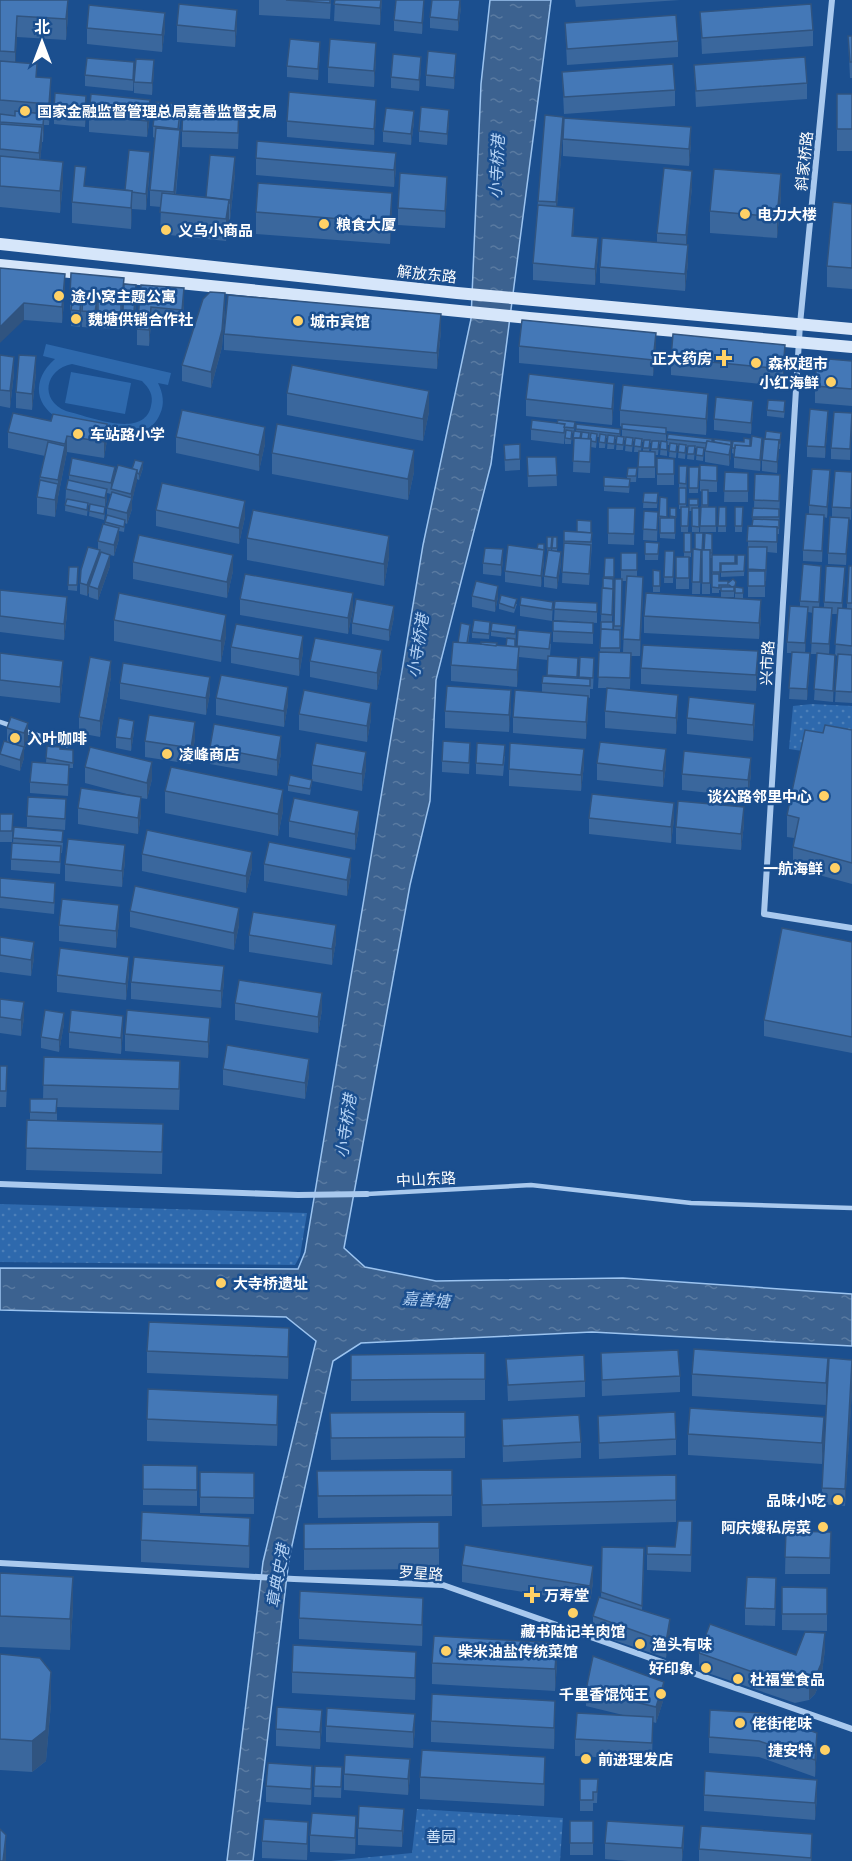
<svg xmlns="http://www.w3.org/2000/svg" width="852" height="1861" font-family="Helvetica,'Noto Sans SC',sans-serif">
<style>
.green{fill:#2e69ad;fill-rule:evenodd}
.park{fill:url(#park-dots)}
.water{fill:url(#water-ripples);stroke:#9cc4f0;stroke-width:1.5}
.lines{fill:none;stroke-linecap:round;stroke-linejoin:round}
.service{stroke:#a9c9ee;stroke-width:4.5}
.minor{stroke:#a9c9ee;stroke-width:6}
.secondary{stroke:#d6e6fa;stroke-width:12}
.wall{fill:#3a679d;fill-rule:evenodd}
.shaded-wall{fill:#305480}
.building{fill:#4478b7;stroke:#305480;stroke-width:1.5}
.poi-dot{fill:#ffd166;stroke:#1b4f8f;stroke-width:2}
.labels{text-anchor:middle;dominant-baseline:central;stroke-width:5;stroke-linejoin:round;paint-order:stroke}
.poi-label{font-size:15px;font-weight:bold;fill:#fff;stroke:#1b4f8f;text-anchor:start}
.street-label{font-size:15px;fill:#fff;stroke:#1b4f8f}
.park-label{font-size:15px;fill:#cfe3fa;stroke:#1b4f8f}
.water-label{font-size:16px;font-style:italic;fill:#b5d3f5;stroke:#1b4f8f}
</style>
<defs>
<pattern id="park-dots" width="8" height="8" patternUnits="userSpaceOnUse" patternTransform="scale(1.5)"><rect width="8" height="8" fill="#2e69ad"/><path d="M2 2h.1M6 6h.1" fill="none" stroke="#4d80b9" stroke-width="1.8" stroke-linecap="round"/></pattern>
<pattern id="water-ripples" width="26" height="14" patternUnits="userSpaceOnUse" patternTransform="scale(1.5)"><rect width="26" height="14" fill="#3c6290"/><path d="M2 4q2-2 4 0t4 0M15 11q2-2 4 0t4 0" fill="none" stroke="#597aa1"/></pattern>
</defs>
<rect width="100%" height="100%" fill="#1b4f8f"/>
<g class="green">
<path d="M46,344l125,29 -3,12 -10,-2c5,10 7,21 2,31 -15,36 -69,13 -97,7 -29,-14 -32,-41 -8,-62l-12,-3zM72,364l70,17c7,7 12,14 9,25 -7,34 -63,10 -85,5 -27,-11 -21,-42 6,-47z"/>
<path d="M71,372l60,11 -6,31 -60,-11z"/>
</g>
<g class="park">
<path d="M812,704l40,2v46l-29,2 -34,-5 4,-43z"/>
<path d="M0,1204l307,9 -7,43 -5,9 -295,-3z"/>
<path d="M417,1809l146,9 -3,43h-229l81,-8z"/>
</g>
<path class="water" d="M490,0h61l-60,464 -55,216 -6,121 -20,84 -66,363 21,19 71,14 187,-3 229,16v52l-260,-14 -231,11 -28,18 -44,198 -36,302h-26l36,-299 53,-221 -30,-24 -286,-7v-42l298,1 7,-17 118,-707 48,-226 10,-235z"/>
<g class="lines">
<g class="service">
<path d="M0,722l12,4"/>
<path d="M22,730l45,15"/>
<path d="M367,1194l164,-9 160,18 161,5"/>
</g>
<g class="minor">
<path d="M832,0l-32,324 -36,590 88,14"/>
<path d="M0,1184l298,11 69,-1"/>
<path d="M0,1563l294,16 149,6 409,144"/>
</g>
<g class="secondary">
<path d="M0,244l457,49 395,36"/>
<path d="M0,265l529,53 323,29"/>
</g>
</g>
<g class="wall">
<path d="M0,0l68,16 -2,24 -49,-3 -2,26 36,37 -2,25h-5l-1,17h-1l-2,18 23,23 -3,30 -60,-6z"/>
<path d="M259,0h72l-1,19 -71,-4z"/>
<path d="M335,0h47l-2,25 -46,-4z"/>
<path d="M575,0h105l-104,7z"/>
<path d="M461,7l-3,24 -28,-3v-11z"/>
<path d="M424,11l-2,23 -28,-3v-11z"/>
<path d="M700,12l113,18v16l-111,8z"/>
<path d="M565,23l113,18v16l-111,8z"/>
<path d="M177,25l60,1 -2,21 -58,-5z"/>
<path d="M87,28l78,1 -3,23 -75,-8z"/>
<path d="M848,36h4v42h-2z"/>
<path d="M320,53l-2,27 -31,-3v-11z"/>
<path d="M376,59l-2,28 -46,-4v-16z"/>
<path d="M456,65l-2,24 -28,-3v-11z"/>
<path d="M694,65l113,18v16l-111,8z"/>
<path d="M421,68l-2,23 -28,-3v-11z"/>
<path d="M154,71l-2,24 -18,-2v-11z"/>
<path d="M562,72l113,18v16l-111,8z"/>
<path d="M134,74l-1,17 -48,-5v-11z"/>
<rect x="837" y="94" width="15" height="57"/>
<path d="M86,96v17l-1,14 -31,-3v-16z"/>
<path d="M89,115l61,1 -3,21 -58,-5z"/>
<path d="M181,115l-2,15 1,17 -4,47 30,3 29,-23 -5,46 -1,-1 -3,22 -66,-7 1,-27 -11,-1v-16l5,-52 -2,-1v-11z"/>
<path d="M376,116l-2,29 -87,-8v-16z"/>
<path d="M449,121l-2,24 -28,-3v-11z"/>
<path d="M414,122l-3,23 -28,-3v-11z"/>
<path d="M239,124l-1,25 -56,-2v-16z"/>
<path d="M563,133l-6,73 17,18 -1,12 25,19 -3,30 -62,-5v-17l5,-62z"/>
<path d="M563,139l128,5 -2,22 -126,-10z"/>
<path d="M256,158l140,11 -2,18 -138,-12z"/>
<path d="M150,168l-4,42 -14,-1 -1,20 -59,-6v-21l14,-16 39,4z"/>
<path d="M692,187l-6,58 2,17 -3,29 -85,-8v-16l57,-24v-10z"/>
<path d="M447,193l-2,35 -47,-3v-17z"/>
<path d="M781,196l-4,42 -67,-5v-22z"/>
<path d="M852,204v85l-25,-2v-21z"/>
<path d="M256,212l136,3 -2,29 -134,-10z"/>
<path d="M0,268l65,23 -3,32 -38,-3z"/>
<path d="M141,285l43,20 -2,21 -31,-2 -2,22 -12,-1v-16z"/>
<path d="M124,293l12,9 -2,25 -11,-1 1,-30 -2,19h-1v14l-23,-1v-15h-1l-2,15 -13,-1 -1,-16 -1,16 -9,-1v-16h-1v-16z"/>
<path d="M225,310l-3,37 -11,41 -29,-7v-16z"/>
<path d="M441,331l-4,38 -213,-19v-16z"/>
<path d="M519,346l137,3 -3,27 -134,-13z"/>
<path d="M0,355l14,18 -4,35 -10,-2z"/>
<path d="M671,358l114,3 -2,25 -112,-11z"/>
<path d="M852,361v45l-37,-3v-17z"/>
<path d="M36,373l-4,37 -16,-2v-16z"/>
<path d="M287,393l142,19 -6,29 -136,-26z"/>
<path d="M526,399l88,1 -2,25 -86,-9z"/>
<path d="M785,407l-1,11 -17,-2v-6z"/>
<path d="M620,410h88l-2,25 -40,-4v11h1l1,-8 44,8 19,-1v15l-2,10 -24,-4v-13h-1l-1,12 -7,-1 1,-12h-2l-1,12 -7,-1 1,-12h-2l-1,12 -7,-1 1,-12h-2l-1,12 -7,-1 1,-12h-3v11l-7,-1 1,-11h-2l-1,11h-3v23h-17l1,-26h-5l1,-10 -2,-1 -1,11 -7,-1 1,-10 -2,-1 -1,10h-7l1,-11h-2l-1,10h-7l1,-11h-2l-1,10h-6v-11h-2l-1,11 -5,-1 -1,26 -17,-1 1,-38 -2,-1 -1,11h-6v-11l-1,11 -33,-4v-11l26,-6 18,-1 -1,9h2v-7l44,5v7l2,1v-10l-2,-1zM642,442h1v9h-2zM650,443h2l-1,9h-2z"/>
<path d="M753,412l-2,22 -37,-4v-11z"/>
<path d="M13,413l94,27 -3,18 -37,-6 -9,45 -3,20 -18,-3v-17l3,-20 5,-21 -37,-8v-16z"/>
<path d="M852,413l-2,47 -19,-1v-11z"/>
<path d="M828,422l-3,36 -18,-1v-11z"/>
<path d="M176,437l89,7 -6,27 -83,-18z"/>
<path d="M781,439l-1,10h-1l-2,24 -15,-2v-11z"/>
<path d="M504,445l16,14v11l-15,1z"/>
<path d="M750,446l12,3 -2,22 -26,-3v-14l-2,-1v-5z"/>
<path d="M272,453l142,19 -6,28 -136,-26z"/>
<path d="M556,457l1,29 -29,1 -1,-29z"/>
<path d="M657,458l17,1v26h-17z"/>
<path d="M700,465l17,1v26h-9v15h8v25h-16l2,-40 -2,-1z"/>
<path d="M679,466h8l-1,41h3l-1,25h-7v-23h-2z"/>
<path d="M689,467h10l-1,26h-9z"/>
<path d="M143,468l-4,12 -2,-1 -5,22v8l-5,15 -2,-1 -1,9 -5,-1v8l-5,17 -4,-1v11l-12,34 -9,-3v-5l-2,4 -7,-2v-11l18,-33v-9l7,-17 2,-8v-8l4,-14 -4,-1v7l-2,7v6l-1,7 -15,-4 1,-10 -2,-1 -1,11 -22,-5 1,-22 3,-9v-5l46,1 17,-7z"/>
<path d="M628,468h9l-1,14h-6l-1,11 -25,-2v-14l23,1z"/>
<path d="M725,472l23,1v29h-24z"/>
<path d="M852,472l-1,48 -2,-1 -3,46 -18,-1v-11l4,-36v-10z"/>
<path d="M755,474l25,12 -1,48h-2v19l-10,-1 -1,29h-1v16h-17v-71h4l1,-18h1z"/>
<path d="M830,481l-3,37 -3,-1 -2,45 -19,-1v-11l6,-36v-9z"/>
<path d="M644,493h14l-1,15h-14z"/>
<path d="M667,498v20h3v-10h6l-1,31 -15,-1 -1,-22z"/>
<path d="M689,499h9v9h1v24h-7v-21h-3z"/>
<path d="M719,507h7v25h-8z"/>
<path d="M735,507h8l-1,25h-7z"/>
<path d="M608,508h27l-1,37 -26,-1z"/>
<path d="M156,510l89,7 -6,27 -83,-18z"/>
<path d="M644,511l14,1 -1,29 -14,-1z"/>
<path d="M564,531l27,2 1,11 -3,41 -27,-2z"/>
<rect x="684" y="533" width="7" height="24"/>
<path d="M712,534v24h-2v36h-8v-36h-1l-1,36h-8l1,-45 11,1z"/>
<path d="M547,537h5l-1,14h1l1,-14h4v14l4,12 -4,26 -13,-2v-11l3,-22z"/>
<path d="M247,538l142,19 -5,29 -137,-26z"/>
<path d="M645,542l14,1 -1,17h-13z"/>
<path d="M544,550v11l-3,26 -36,-5v-11z"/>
<path d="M665,551h9l-1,32h-9z"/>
<path d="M621,553h16v24l6,16 -3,63h-9l-1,33 -22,-1 70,23 -2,23 -71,-6v-17l2,-23h-9l2,-36 2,-64 2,-10 1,-20h9l-2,64 1,8h1l1,-51h6zM622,581h4l-3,71h-3z"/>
<path d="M712,555h23v9h2l8,-9 -1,21 -23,1v-9h-1l-1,13 9,2 8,4 7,1v11l18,17 -2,23 -115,-6v-17l91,-18v-9l-1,3v5h-13v-7h-2v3h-7z"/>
<rect x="676" y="557" width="13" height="32"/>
<path d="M503,560l-2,16 -18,-2v-11z"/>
<path d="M133,562l100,9 -6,27 -94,-19z"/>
<path d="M852,566v137l-17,-1 3,-46 -3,-1 -2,47 -19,-2 3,-46h-6l2,-41 -5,-1 -3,41 5,11 -3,36 -18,-1 3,-46h-5v-11l13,-36v-5l21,-24 -2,30h5v-5l21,-24 -3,30 5,1v-6zM832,614h6l-3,41 -6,-1z"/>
<path d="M69,567h9l-1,24 -9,-1z"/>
<path d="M653,570l7,1v21h-7z"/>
<path d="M0,590l67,24 -3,26 -64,-8z"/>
<path d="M472,596l26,1 -3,15 -23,-5z"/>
<path d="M240,599l113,10 -5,25 -108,-19z"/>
<path d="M555,601l42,2v20l-43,-3z"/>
<path d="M553,602l-1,19 -32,-5v-11z"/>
<path d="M499,603l18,1 -3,9 -15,-4z"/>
<path d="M394,617l-5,24 -37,-7v-11z"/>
<path d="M114,620l112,16 -5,26 -107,-21z"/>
<path d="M553,621l40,2v21l-40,-2z"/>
<path d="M490,627l-1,12 -17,-1v-6z"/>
<path d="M470,630l-2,14 38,2 1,-8 -16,-2v-5l25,1 -1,15h2l1,-17 33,14 -1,12 28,2 -1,21h2l1,-22 14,12 -1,20h-3v9l-2,-1v15l-2,27 -73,-6v-16l29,-25v-9l5,-6 1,-17 -29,-3 -2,30 -66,-6v-16l7,-22z"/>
<path d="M231,647l72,5 -4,24 -68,-13z"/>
<path d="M0,653l63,24 -3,26 -60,-7z"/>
<path d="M310,661l72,6 -5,23 -67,-13z"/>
<path d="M641,668h117l-2,23 -115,-7z"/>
<path d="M111,677l-11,60 -21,-4v-16z"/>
<path d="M120,683l90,10 -4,22 -86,-16z"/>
<path d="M216,698l72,6 -4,23 -68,-12z"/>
<path d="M511,706l-2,26 -64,-4v-17z"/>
<path d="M299,714l72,5 -4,23 -68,-12z"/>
<path d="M687,718l68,2 -2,21 -66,-7z"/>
<path d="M28,723v16l-4,11v8l-4,13 -20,-6v-11l7,-12v-14z"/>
<path d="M852,730v154l-59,-16v-21l1,-9 -7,-1v-22l36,-82z"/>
<path d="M134,732l-3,19 -15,-3v-11z"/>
<path d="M195,738l-4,26 -46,-7v-16z"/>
<path d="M47,746l13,3 13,1v18h-4l-1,28 -38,-3v-11l16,-19z"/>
<path d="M210,747l71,6 -4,23 -67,-12z"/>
<path d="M470,754l-1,20 -27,-2v-11z"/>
<path d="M505,756l-2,20 -27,-2v-11z"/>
<path d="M597,763l69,3 -3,21 -66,-7z"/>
<path d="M312,765l54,3 -4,23 -50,-10 -2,14 -22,-4v-6l24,-5z"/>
<path d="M584,765l-3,26 -72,-5v-17z"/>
<path d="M85,767l67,12 -5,20 -6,-1v16l-3,20 -60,-10v-16l60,-11 -53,-14z"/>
<path d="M682,774h69l-3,23 -66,-7z"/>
<path d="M165,791l118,20 -5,25 -113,-23z"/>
<path d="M66,810l-1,20 -38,-3v-11z"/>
<path d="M0,814h13l-1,28h-12z"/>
<path d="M589,818l85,1 -3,24 -82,-9z"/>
<path d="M289,821l70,6 -4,23 -66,-13z"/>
<path d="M744,824l-3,26 -65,-6v-17z"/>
<path d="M14,827l49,16 -1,10h-1l-1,21 -49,-4v-11l2,-16z"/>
<path d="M142,854l110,14 -6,25 -104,-22z"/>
<path d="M125,861l-3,26 -57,-6v-17z"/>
<path d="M264,864l87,10 -4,22 -83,-15z"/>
<path d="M0,878l55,16 -1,20 -54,-6z"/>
<path d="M130,911l109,14 -5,25 -104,-23z"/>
<path d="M119,922l-3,26 -57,-7v-16z"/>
<path d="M249,935l87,7 -4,23 -83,-13z"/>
<path d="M0,937l34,21 -3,18 -31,-4z"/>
<path d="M852,942v111l-88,-17v-16z"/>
<path d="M129,973l-3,27 -69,-8v-17z"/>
<path d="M131,982h93l-3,26 -90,-9z"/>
<path d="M0,999l24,19 -3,18 -21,-3z"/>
<path d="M235,1003l87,7 -4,23 -83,-13z"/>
<path d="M64,1024l-5,28 -18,-4v-11z"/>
<path d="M69,1032h54l-2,22 -52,-6z"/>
<path d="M125,1034h85l-2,24 -83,-7z"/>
<path d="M44,1057l136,25 -1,28 -122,-3v14l106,3 -1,50 -136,-4 1,-50h3v-21h13z"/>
<path d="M0,1066l7,17 -1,24h-6z"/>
<path d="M223,1069l86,6 -4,24 -82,-14z"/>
<path d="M289,1349l-1,30 -141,-6v-22z"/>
<path d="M485,1353v47l-134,1v-46z"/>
<path d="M601,1353l79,23v16l-78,4z"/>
<path d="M828,1358l-2,47 -134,-9v-22z"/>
<path d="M506,1359l79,22v16l-77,4z"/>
<path d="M852,1360v29l-7,117 -23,-2v-16z"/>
<path d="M465,1412v46l-134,2 -1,-47z"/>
<path d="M278,1416l-1,30 -130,-5v-22z"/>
<path d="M598,1416l78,23v16l-77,4z"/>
<path d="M502,1419l79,23v16l-78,4z"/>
<path d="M688,1434l136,5 -2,25 -134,-9z"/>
<path d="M143,1465l54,1v40l-54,-1z"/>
<path d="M452,1470v46l-134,2 -1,-47z"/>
<path d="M200,1472l54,1v41l-54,-1z"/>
<path d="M676,1475v47l-194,5 -1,-48z"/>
<path d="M692,1521l-1,51 -44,-2v-24l28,1z"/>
<path d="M439,1522v47l-135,1v-46z"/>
<path d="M786,1531l45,1 -1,42h-45z"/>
<path d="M141,1540h109l-1,28 -108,-6z"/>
<path d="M602,1547l42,18 -2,45 28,25 -4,23 -73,-25v-17l8,-19z"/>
<path d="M462,1565l131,17 -3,21 -128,-21z"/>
<path d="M0,1573l73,35 -3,42 -70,-3z"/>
<path d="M782,1587l45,1v43l-45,-1z"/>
<path d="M776,1594l-1,32 -30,-1v-17z"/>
<path d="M299,1618l124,1 -1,27 -123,-7z"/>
<path d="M825,1649l-4,31 -6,14 -6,6 -14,3 -96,-33v-17l97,2z"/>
<path d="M0,1654l51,49 -5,58 -14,11 -32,-2z"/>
<path d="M432,1663l125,1 -2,27 -123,-7z"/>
<path d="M292,1672l124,1 -1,27 -123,-7z"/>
<path d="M586,1690l78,8 -8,25 -3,-1 -1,38 -77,-4v-17l48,-24 -37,-9z"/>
<path d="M762,1713l55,36 -2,28 -56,-20 -50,-4v-16z"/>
<path d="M431,1721l124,1 -1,27 -123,-7z"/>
<path d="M322,1726l-2,23 -44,-3v-17z"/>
<path d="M326,1726l89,4 -2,18 -87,-6z"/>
<path d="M315,1766l27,1 -1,31 -27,-1z"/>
<path d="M344,1774l66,2 -2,19 -64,-5z"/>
<path d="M420,1777l125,2 -1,27 -124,-7z"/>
<path d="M580,1779h18l-1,24h-4v8h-13z"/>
<path d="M312,1782l-1,23 -45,-3v-16z"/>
<path d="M704,1795l113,1 -2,24 -111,-9z"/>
<rect x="570" y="1821" width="23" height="34"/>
<path d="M404,1825l-2,22 -44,-2v-17z"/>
<path d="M356,1832l-1,22 -45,-2v-17z"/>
<path d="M308,1838l-1,22 -45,-2v-17z"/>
<path d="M684,1842l-2,19h-54l-23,-2v-16z"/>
<path d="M699,1849l113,2v10h-113z"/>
</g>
<g class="shaded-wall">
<path d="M68,0v16l-2,24v-21z"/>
<path d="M381,0h1l-2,25v-17z"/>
<path d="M424,0v11l-2,23v-11z"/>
<path d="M461,0v7l-3,24v-11z"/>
<path d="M237,10v16l-2,21v-16z"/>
<path d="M165,13v16l-3,23v-17z"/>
<path d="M17,16v21l-2,37v-22z"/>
<path d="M320,42v11l-2,27v-11z"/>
<path d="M376,43v16l-2,28v-16z"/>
<path d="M456,54v11l-2,24v-11z"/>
<path d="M421,57v11l-2,23v-11z"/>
<path d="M154,60v11l-2,24v-12z"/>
<path d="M134,62v12l-1,17v-11z"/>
<path d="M51,78v22l-2,25v-21z"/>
<path d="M86,96v17l-1,14v-16z"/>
<path d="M150,100v16l-3,21v-16z"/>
<path d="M376,100v16l-2,29v-16z"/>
<path d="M449,110v11l-2,24v-11z"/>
<path d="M414,111v11l-3,23v-11z"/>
<path d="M44,114v16l-1,12v-17z"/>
<path d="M563,117v16l-7,86v-17z"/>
<path d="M42,127v17l-3,25v-16z"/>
<path d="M691,127v17l-2,22v-17z"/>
<path d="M180,130v17l-6,62v-17z"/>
<path d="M150,152v16l-4,42v-16z"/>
<path d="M396,153v16l-2,18v-17z"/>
<path d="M235,157v17l-5,46v-17z"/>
<path d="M63,162v21l-3,30v-22z"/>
<path d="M692,171v16l-6,65v-17z"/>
<path d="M781,174v22l-4,42v-21z"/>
<path d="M447,177v16l-2,35v-17z"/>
<path d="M132,191v21l-1,17v-21z"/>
<path d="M392,193v22l-2,29v-21z"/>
<path d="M229,200v21l-3,20v-22z"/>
<path d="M574,208v16l-2,28v-16z"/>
<path d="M598,238v17l-3,30v-16z"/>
<path d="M688,245v17l-3,29v-17z"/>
<path d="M65,274v17l-3,32v-16z"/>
<path d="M124,278v16l-2,21v-16z"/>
<path d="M136,285v17l-2,25v-16z"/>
<path d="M184,288v17l-2,21v-16z"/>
<path d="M225,293v17l-3,37 -11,41v-16z"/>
<path d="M81,298v17l-1,12v-16z"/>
<path d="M97,299v17l-2,12v-16z"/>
<path d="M24,303v17l-24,23v-16z"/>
<path d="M151,307v17l-2,22v-16z"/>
<path d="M441,314v17l-4,38v-16z"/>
<path d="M656,333v16l-3,27v-16z"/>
<path d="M785,345v16l-2,25v-17z"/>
<path d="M36,356v17l-4,37v-16z"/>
<path d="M14,357v16l-4,35v-17z"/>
<path d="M614,384v16l-2,25v-16z"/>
<path d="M429,391v21l-6,29v-22z"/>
<path d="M708,394v16l-2,25v-16z"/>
<path d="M753,401v11l-2,22v-11z"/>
<path d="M828,411v11l-3,36v-11z"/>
<path d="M852,415v11l-2,34v-11z"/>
<path d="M107,424v16l-3,18v-16z"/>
<path d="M265,427v17l-6,27v-16z"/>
<path d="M67,436v16l-9,45v-17z"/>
<path d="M762,438v11l-2,22v-11z"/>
<path d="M779,440v11l-2,22v-11z"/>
<path d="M731,441v15l-2,10v-11z"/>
<path d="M414,450v22l-6,28v-21z"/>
<path d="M143,462v6l-4,12v-6z"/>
<path d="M115,467v11l-4,11v-6z"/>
<path d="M137,470v11l-5,20v8l-5,15v-11l4,-11v-8z"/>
<path d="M830,470v11l-3,37v-11z"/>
<path d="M58,484v16l-3,17v-17z"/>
<path d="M107,489v11l-2,9v-11z"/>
<path d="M245,501v16l-6,27v-16z"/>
<path d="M824,515v11l-2,36v-11z"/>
<path d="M849,518v11l-3,36v-11z"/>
<path d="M119,528v11l-5,17v-11z"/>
<path d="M389,536v21l-5,29v-22z"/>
<path d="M503,549v11l-2,16v-11z"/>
<path d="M100,550v12l-11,24v6l-2,4v-11z"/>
<path d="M544,550v11l-3,26v-11z"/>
<path d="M561,552v11l-4,26v-11z"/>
<path d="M110,555v11l-12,34v-11z"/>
<path d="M233,555v16l-6,27v-16z"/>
<path d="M821,566v11l-2,36v-11z"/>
<path d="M845,567v11l-3,37v-12z"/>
<path d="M643,577v16l-3,63v-16z"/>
<path d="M498,586v11l-3,15v-11z"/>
<path d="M353,593v16l-5,25v-16z"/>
<path d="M67,597v17l-3,26v-16z"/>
<path d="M761,600v16l-2,23v-16z"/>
<path d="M394,606v11l-5,24v-11z"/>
<path d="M808,607v11l-3,36v-11z"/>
<path d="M832,608v11l-3,36v-11z"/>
<path d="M226,615v21l-5,26v-21z"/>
<path d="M303,636v16l-4,24v-17z"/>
<path d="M519,647v17l-2,23v-17z"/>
<path d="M382,650v17l-5,23v-17z"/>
<path d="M758,651v17l-2,23v-16z"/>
<path d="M810,653v11l-3,36v-11z"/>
<path d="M835,655v11l-2,36v-11z"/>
<path d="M63,661v16l-3,26v-16z"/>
<path d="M111,661v16l-11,60v-16z"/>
<path d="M210,677v16l-4,22v-17z"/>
<path d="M288,687v17l-4,23v-16z"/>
<path d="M511,690v16l-2,26v-17z"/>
<path d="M678,695v16l-2,23v-16z"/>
<path d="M588,696v16l-2,27v-17z"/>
<path d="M371,703v16l-4,23v-16z"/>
<path d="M755,704v16l-2,21v-16z"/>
<path d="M134,721v11l-3,19v-12z"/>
<path d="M195,722v16l-4,26v-16z"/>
<path d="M28,723v16l-4,11v-17z"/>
<path d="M281,736v17l-4,23v-16z"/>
<path d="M24,747v11l-4,13v-11z"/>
<path d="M584,749v16l-3,26v-16z"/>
<path d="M666,749v17l-3,21v-16z"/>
<path d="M366,752v16l-4,23v-17z"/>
<path d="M751,758v16l-3,23v-17z"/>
<path d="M152,762v17l-5,20v-16z"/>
<path d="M283,790v21l-5,25v-22z"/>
<path d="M141,797v17l-3,20v-16z"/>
<path d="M674,803v16l-3,24v-16z"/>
<path d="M744,807v17l-3,26v-16z"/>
<path d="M359,811v16l-4,23v-16z"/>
<path d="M125,845v16l-3,26v-16z"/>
<path d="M252,852v16l-6,25v-17z"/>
<path d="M351,858v16l-4,22v-16z"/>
<path d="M119,905v17l-3,26v-17z"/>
<path d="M239,908v17l-5,25v-17z"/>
<path d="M336,925v17l-4,23v-16z"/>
<path d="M34,942v16l-3,18v-16z"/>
<path d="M129,957v16l-3,27v-16z"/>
<path d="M224,966v16l-3,26v-17z"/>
<path d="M322,993v17l-4,23v-16z"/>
<path d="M24,1002v16l-3,18v-16z"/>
<path d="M64,1013v11l-5,28v-12z"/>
<path d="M123,1016v16l-2,22v-16z"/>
<path d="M210,1018v16l-2,24v-16z"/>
<path d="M309,1059v16l-4,24v-16z"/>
<path d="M289,1328v21l-1,30v-22z"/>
<path d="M828,1358v22l-2,25v-22z"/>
<path d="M852,1373v16l-7,117v-17z"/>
<path d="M278,1395v21l-1,30v-21z"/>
<path d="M824,1417v22l-2,25v-21z"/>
<path d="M250,1518v22l-1,28v-22z"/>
<path d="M593,1566v16l-3,21v-17z"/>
<path d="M73,1577v31l-3,42v-31z"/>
<path d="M423,1598v21l-1,27v-21z"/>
<path d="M670,1619v16l-4,23v-16z"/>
<path d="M825,1633v16l-4,31 -6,14 -6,6v-16z"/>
<path d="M557,1643v21l-2,27v-22z"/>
<path d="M416,1652v21l-1,27v-22z"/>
<path d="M51,1672v31l-5,58 -14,11v-31z"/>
<path d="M664,1682v16l-8,25v-16z"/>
<path d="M555,1701v21l-1,27v-21z"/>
<path d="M322,1710v16l-2,23v-17z"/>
<path d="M415,1714v16l-2,18v-16z"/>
<path d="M817,1733v16l-2,28v-17z"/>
<path d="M545,1757v22l-1,27v-22z"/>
<path d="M410,1759v17l-2,19v-16z"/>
<path d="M312,1766v16l-1,23v-16z"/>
<path d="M817,1780v16l-2,24v-17z"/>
<path d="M404,1809v16l-2,22v-16z"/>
<path d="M356,1816v16l-1,22v-16z"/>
<path d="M308,1822v16l-1,22v-16z"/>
<path d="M684,1826v16l-2,19v-13z"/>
<path d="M812,1834v27h-1z"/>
<path d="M6,1835v26h-3z"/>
</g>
<g class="building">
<path d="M0,0h68l-2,19 -49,-3 -2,36 -15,-1z"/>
<path d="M286,0h44v3z"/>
<path d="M335,0h46l-1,8 -46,-4z"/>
<path d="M396,0h28l-2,23 -28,-3z"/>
<path d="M432,0h28l-2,20 -28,-3z"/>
<path d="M179,4l58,6 -2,21 -58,-6z"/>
<path d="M811,4l2,26 -111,8 -2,-26z"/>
<path d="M89,5l76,8 -3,22 -75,-7z"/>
<path d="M676,15l2,26 -111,8 -2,-26z"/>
<path d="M848,36h4v26h-2z"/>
<path d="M290,39l30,3 -2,27 -31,-3z"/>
<path d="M330,39l46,4 -2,28 -46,-4z"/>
<path d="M428,51l28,3 -2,24 -28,-3z"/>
<path d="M393,54l28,3 -2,23 -28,-3z"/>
<path d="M805,57l2,26 -111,8 -2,-26z"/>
<path d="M87,58l47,4 -1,18 -48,-5z"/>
<path d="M136,59l18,1 -2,23 -18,-1z"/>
<path d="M0,61l37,3 -1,13 15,1 -2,26 -49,-4z"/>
<path d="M673,64l2,26 -111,7 -2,-25z"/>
<path d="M289,92l87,8 -2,29 -87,-8z"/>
<path d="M55,93l31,3 -1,15 -31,-3z"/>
<path d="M91,94l59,6 -3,21 -58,-6z"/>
<rect x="837" y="94" width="15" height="35"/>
<path d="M156,102l25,2 -3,25 -25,-3z"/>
<path d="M183,105l56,3 -1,25 -56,-2z"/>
<path d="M421,107l28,3 -2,24 -28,-3z"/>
<path d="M386,108l28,3 -3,23 -28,-3z"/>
<path d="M15,111l29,3 -1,11 -43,-3v-8l15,2z"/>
<path d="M545,115l18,2 -7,85 -18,-1z"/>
<path d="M564,118l127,9 -2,22 -126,-10z"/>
<path d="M0,124l42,3 -3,26 -39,-4z"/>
<path d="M156,128l24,2 -6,62 -24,-2z"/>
<path d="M257,141l139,12 -2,17 -138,-12z"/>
<path d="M129,150l21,2 -4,42 -14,-2v-1l-7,-1z"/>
<path d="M210,155l25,2 -5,46h-2l1,-3 -23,-3z"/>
<path d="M0,156l63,6 -3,29 -60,-5z"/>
<path d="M75,166l11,1 -2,19 48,5 -1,17 -59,-6z"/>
<path d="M664,168l28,3 -6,64 -29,-2z"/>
<path d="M714,169l67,5 -4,43 -67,-6z"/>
<path d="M400,173l47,4 -2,34 -47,-3z"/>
<path d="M258,183l134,10 -2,30 -134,-11z"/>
<path d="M162,193l67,7 -3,19 -66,-7z"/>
<path d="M833,202l19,2v64l-25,-2z"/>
<path d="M538,205l36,3 -2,28 26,2 -3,31 -62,-6z"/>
<path d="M602,238l86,7 -3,29 -85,-7z"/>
<path d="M0,268l65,6 -3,33 -38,-4 -24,24z"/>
<path d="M71,273l53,5 -2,21 -52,-5z"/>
<path d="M124,284l12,1 -2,26 -11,-1z"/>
<path d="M141,285l43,3 -2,22 -31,-3 -2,23 -12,-1z"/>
<path d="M210,292l15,1 -3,37 -11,42 -29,-7 21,-66z"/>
<path d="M228,295l213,19 -4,39 -213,-19z"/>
<path d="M73,297l8,1 -1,13 -9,-1z"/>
<path d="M83,298l14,1 -2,13 -13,-1z"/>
<rect x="98" y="302" width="23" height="10"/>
<path d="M522,320l134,13 -3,27 -134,-14z"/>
<path d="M673,334l112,11 -2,24 -112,-11z"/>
<path d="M0,355l14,2 -4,34 -10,-1z"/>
<path d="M19,355l17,1 -4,38 -16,-2z"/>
<path d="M817,358l35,3v28l-37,-3z"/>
<path d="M292,365l137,26 -6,28 -136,-26z"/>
<path d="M529,374l85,10 -2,25 -86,-10z"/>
<path d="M623,385l85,9 -2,25 -86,-9z"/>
<path d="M716,397l37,4 -2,22 -37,-4z"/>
<path d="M768,400l17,1 -1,11 -17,-2z"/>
<path d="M810,409l18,2 -3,36 -18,-1z"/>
<path d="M182,410l83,17 -6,28 -83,-18z"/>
<path d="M834,412l18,1 -2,36 -19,-1z"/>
<path d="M13,413l38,8 2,-7 54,10 -3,18 -37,-6 -2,8 -57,-12z"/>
<path d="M532,420l33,4 -1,9 -33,-4z"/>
<path d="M558,420l17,2 -1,6 -10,-1 1,-3 -8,-1z"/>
<path d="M277,424l137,26 -6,29 -136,-26z"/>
<path d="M576,424l44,5v5l-44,-5z"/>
<path d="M622,424l44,4v6l-44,-5z"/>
<path d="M566,430l6,1 -1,8 -6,-1z"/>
<path d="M574,431l7,1 -1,6h-6l-1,1z"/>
<path d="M766,431l15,2 -1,10h-1v-3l-14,-1z"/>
<path d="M582,432l7,1 -1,6h-7z"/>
<path d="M591,433l6,1 -1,8 -5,-1v-2h-1z"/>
<path d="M600,434l6,1 -1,8 -6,-1z"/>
<path d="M668,434l44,5v3l-5,-1 -1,2 -39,-4z"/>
<path d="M608,435l7,1 -1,8 -7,-1z"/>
<path d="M617,436l7,1 -1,8 -7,-1z"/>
<path d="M752,436l10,2 -2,22 -26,-3 1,-12 16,1z"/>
<path d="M626,437l7,1 -1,8 -7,-1z"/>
<path d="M574,438l17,1 -1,23 -17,-1z"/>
<path d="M635,438l7,1 -1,8 -7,-1z"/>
<path d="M744,438l6,1v7l-15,-1v3h-3l1,-7 11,1z"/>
<path d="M714,439l17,2v4l-17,-3z"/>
<path d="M764,439l15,1 -2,22 -15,-2z"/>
<path d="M644,440h6l-1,8h-6z"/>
<path d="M652,441h7l-1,8h-7z"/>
<path d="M661,441l6,1v8l-7,-1z"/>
<path d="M707,441l24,4 -2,10 -24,-4z"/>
<path d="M48,442l17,4 -7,34 -18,-3z"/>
<path d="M670,443l7,1 -1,8 -7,-1z"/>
<path d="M520,444v15l-15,1 -1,-15z"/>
<path d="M679,444l7,1 -1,8 -7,-1z"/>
<path d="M688,446h7l-1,8h-7z"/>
<path d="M697,447l7,1 -1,8 -7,-1z"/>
<path d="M639,451l16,1v15h-17z"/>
<path d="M527,457h29l1,18 -29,1z"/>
<path d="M72,458l43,9 -4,16 -42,-8z"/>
<path d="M657,458l17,1v15h-17z"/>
<path d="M135,460l8,2 -4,12 -2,-1v-3l-5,-1z"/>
<path d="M118,465l19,5 -6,24 -20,-5z"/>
<path d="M700,465l17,1v15l-17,-1z"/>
<path d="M679,466h8l-1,18 -7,-1z"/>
<path d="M689,467h10l-1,21h-9z"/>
<path d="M628,468h9l-1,8h-9z"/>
<path d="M812,469l18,1 -3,37 -18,-2z"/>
<path d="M835,471l17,1 -1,36 -19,-1z"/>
<path d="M725,472l23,1v18h-24z"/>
<path d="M755,474l25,1 -1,26 -25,-1z"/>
<path d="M604,477l26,2 -1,8 -25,-1z"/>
<path d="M40,480l18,4 -3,16 -18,-3z"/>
<path d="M68,480l39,9 -2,9 -39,-9z"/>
<path d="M162,483l83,18 -6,27 -83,-18z"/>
<rect x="679" y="488" width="7" height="16"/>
<rect x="702" y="490" width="6" height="15"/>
<path d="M112,492l20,6 -5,15 -20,-5z"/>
<path d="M644,493h14l-1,10 -14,-1z"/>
<path d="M660,497l7,1v19l-8,-1z"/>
<path d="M67,499l21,4 -1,7 -22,-5z"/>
<rect x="689" y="499" width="9" height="6"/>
<path d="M90,504l15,3 -1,7 -15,-3z"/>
<path d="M681,507h8l-1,19h-7z"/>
<path d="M701,507h15v19h-16z"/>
<path d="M719,507h7v19h-8z"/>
<path d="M735,507h8l-1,19h-7z"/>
<path d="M608,508h27l-1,26 -26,-1z"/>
<path d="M670,508h6v9l-6,-1z"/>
<path d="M692,508h7v19l-7,-1z"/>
<path d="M753,508l26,1v8h-27z"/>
<path d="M253,510l136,26 -5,28 -137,-26z"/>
<path d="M644,511l14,1 -1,18 -14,-1z"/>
<path d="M806,514l18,1 -2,36 -19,-1z"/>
<path d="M107,515l18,5 -1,7 -19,-5z"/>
<path d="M830,517l19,1 -3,36 -18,-1z"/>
<rect x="660" y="518" width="15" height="15"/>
<path d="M753,519l26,1v8h-2v-1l-25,-1z"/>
<path d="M577,520l14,1v12l-14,-1z"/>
<path d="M103,524l16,4 -5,17 -16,-4z"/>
<path d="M748,526l29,1v15l-30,-1z"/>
<path d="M564,531l28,2 -1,9 -27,-1z"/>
<rect x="684" y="533" width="7" height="19"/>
<path d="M695,533h8l-1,19h-1v-2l-6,-1z"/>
<path d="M705,533l7,1v19h-2v-3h-6z"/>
<path d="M139,535l94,20 -6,27 -94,-20z"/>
<path d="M547,537h5l-1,11h-4z"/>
<path d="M553,537h4v11h-5z"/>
<path d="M645,542l14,1 -1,11h-13z"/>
<path d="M564,543l27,2 -2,29 -27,-2z"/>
<path d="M538,544h6v6l-7,-1z"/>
<path d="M508,545l36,5 -3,26 -36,-5z"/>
<path d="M88,547l12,3 -13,35 -7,-2 1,-13z"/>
<path d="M748,547h19l-1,23 -18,-1z"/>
<path d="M485,548l18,1 -2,16 -18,-2z"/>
<path d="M693,549l8,1 -1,32h-8z"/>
<path d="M548,550l13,2 -4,26 -13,-2z"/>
<rect x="702" y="550" width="8" height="33"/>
<path d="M665,551h9l-1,26h-9z"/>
<path d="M101,552l9,3 -12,34 -9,-3z"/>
<rect x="621" y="553" width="16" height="17"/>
<path d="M712,555h23v8h-15v9h-8z"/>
<path d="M737,555h8l-1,16 -23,1v-8h16z"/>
<rect x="676" y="557" width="13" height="21"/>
<path d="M605,558h9v19h-10z"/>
<path d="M803,564l18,2 -2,36 -19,-1z"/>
<path d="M826,566l19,1 -3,36 -18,-1z"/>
<path d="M849,566h3v37h-5z"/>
<path d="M69,567h9l-1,18h-9z"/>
<path d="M653,570l7,1v15h-7z"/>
<rect x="748" y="571" width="17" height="15"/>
<path d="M245,574l108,19 -5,25 -108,-19z"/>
<path d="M712,574h7v7h9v2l5,-4 3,3 -1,4 -3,1h2v4h-13v-4h11l-3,-2h-10v3l-7,-1z"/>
<path d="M627,576l16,1 -3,63 -17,-1z"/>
<path d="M603,578l10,1v13v-3l-10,-1z"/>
<path d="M615,579h7l-1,47h-7z"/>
<path d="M476,581l22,5 -3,15 -23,-5z"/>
<path d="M735,587l8,1v5h-8z"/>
<path d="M602,588l11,1 -1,26 -11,-1z"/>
<path d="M0,590l67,7 -3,27 -64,-8z"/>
<path d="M119,593l107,22 -5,26 -107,-21z"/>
<path d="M646,593l115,7 -2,23 -115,-7z"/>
<path d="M501,595l16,4 -3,9 -15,-5z"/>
<path d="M521,597l32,5 -1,8 -32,-5z"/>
<path d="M356,599l38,7 -5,24 -37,-7z"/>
<path d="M555,601l42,2v9l-43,-3z"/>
<path d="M790,606l18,1 -3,36 -18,-1z"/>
<path d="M813,607l19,1 -3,36 -18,-1z"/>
<path d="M838,608l14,1v37l-17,-2z"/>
<path d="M474,620l16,2 -1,12 -17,-2z"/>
<path d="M553,621l40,2v10l-40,-2z"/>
<path d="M601,622h12v8l-12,-1z"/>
<path d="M461,623l9,2 -3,18h-9z"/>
<path d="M492,623l24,3 -1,8 -24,-3z"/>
<path d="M236,624l67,12 -4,23 -68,-12z"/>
<path d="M601,629l19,1v18h-20z"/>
<path d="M518,630l33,3 -2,16 -32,-3z"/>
<path d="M315,638l67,12 -5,23 -67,-12z"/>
<path d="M507,638l8,1v8l-9,-1z"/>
<path d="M453,642l66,5 -2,23 -66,-5z"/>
<path d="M481,642l16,1 -1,3 -15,-2z"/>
<path d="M643,645l115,6 -2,24 -115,-7z"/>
<path d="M599,652l32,1 -1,25 -32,-1z"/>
<path d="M792,652l18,1 -3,36 -18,-1z"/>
<path d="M0,653l63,8 -3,26 -60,-7z"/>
<path d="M817,653l18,2 -2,36 -19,-2z"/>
<path d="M838,654l14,1v37l-17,-1z"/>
<path d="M548,656l30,2 -1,19 -30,-2z"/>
<path d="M90,657l21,4 -11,60 -21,-4z"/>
<path d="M580,657l14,1 -1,20 -14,-1z"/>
<path d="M123,663l87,14 -4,21 -86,-15z"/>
<path d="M221,675l67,12 -4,24 -68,-13z"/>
<path d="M543,676l47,3v7l-48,-3z"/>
<path d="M447,686l64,4 -2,25 -64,-4z"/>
<path d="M607,688l71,7 -2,23 -71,-7z"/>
<path d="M304,690l67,13 -4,23 -68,-12z"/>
<path d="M515,690l73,6 -2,26 -73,-5z"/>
<path d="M689,697l66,7 -2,21 -66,-7z"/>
<path d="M149,715l46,7 -4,26 -46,-7z"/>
<path d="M11,717l17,6 -4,10 -17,-5z"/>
<path d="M119,718l15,3 -3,18 -15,-2z"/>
<path d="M214,724l67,12 -4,24 -67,-13z"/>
<path d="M825,725l27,5v133l-59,-16 6,-29 -12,-3 18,-85 18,3z"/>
<path d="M4,741l20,6 -4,13 -20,-6z"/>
<path d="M443,741l27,2 -1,20 -27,-2z"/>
<path d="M600,742l66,7 -3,22 -66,-8z"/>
<path d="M316,743l50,9 -4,22 -50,-9z"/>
<path d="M477,743l28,2 -2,20 -27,-2z"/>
<path d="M510,743l74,6 -3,26 -72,-6z"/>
<path d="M47,746l13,1v2l13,1v13l-27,-5z"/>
<path d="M90,747l62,15 -5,21 -62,-16z"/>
<path d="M684,751l67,7 -3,22 -66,-6z"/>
<path d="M32,762l37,3 -1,20 -38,-3z"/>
<path d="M171,767l112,23 -5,24 -113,-23z"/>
<path d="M290,775l22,5 -2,9 -22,-4z"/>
<path d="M81,788l60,9 -3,21 -60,-10z"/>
<path d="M592,794l82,9 -3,24 -82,-9z"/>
<path d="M28,797l38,2 -1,20 -38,-3z"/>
<path d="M294,798l65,13 -4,23 -66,-13z"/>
<path d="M678,801l66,6 -3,27 -65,-7z"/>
<path d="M0,814h13l-1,17h-12z"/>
<path d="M14,827l49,4 -1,11 -49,-4z"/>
<path d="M147,830l105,22 -6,24 -104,-22z"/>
<path d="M68,839l57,6 -3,26 -57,-7z"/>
<path d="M269,842l82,16 -4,22 -83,-16z"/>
<path d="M12,843l49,3 -1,16 -49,-3z"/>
<path d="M0,878l55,5 -1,20 -54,-6z"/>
<path d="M135,886l104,22 -5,25 -104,-22z"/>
<path d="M62,899l57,6 -3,26 -57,-6z"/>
<path d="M253,912l83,13 -4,24 -83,-14z"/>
<path d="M782,928l70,14v95l-88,-17z"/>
<path d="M0,937l34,5 -3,18 -31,-5z"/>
<path d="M60,948l69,9 -3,27 -69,-9z"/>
<path d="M134,957l90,9 -3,25 -90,-9z"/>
<path d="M239,980l83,13 -4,24 -83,-14z"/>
<path d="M0,999l24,3 -3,18 -21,-3z"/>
<path d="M45,1010l19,3 -5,27 -18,-3z"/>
<path d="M71,1010l52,6 -2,22 -52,-6z"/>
<path d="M127,1010l83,8 -2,24 -83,-8z"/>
<path d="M227,1045l82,14 -4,24 -82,-14z"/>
<path d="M44,1057l136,4 -1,28 -136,-4z"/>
<path d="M0,1066h7l-1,25h-6z"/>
<path d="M30,1099h27l-1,14 -26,-1z"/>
<path d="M27,1120l136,4 -1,28 -136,-4z"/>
<path d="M149,1322l140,6 -1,29 -141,-6z"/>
<path d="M694,1349l134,9 -2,25 -134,-9z"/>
<path d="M678,1350l2,26 -78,4 -1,-27z"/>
<path d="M485,1353v26l-134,1v-25z"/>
<path d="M584,1355l1,26 -77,4 -2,-26z"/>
<path d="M829,1358l23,2 -7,129 -23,-1z"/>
<path d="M148,1389l130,6 -1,30 -130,-6z"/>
<path d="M690,1408l134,9 -2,26 -134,-9z"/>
<path d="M465,1412v25l-134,1 -1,-25z"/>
<path d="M675,1412l1,27 -77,4 -1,-27z"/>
<path d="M579,1415l2,27 -78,4 -1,-27z"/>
<path d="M143,1465l54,1v24l-54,-1z"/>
<path d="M452,1470v25l-134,1 -1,-25z"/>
<path d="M200,1472l54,1v25l-54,-1z"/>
<path d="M676,1475v25l-194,5 -1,-26z"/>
<path d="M142,1512l108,6 -1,28 -108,-6z"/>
<path d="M678,1521h14l-1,34 -44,-1v-8l28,1z"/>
<path d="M439,1522v26l-135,1v-25z"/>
<path d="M786,1531l45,1 -1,26 -45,-1z"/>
<path d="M465,1545l128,21 -3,20 -128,-21z"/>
<path d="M602,1547l42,1 -2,58 -41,-14z"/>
<path d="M0,1573l73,4 -3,42 -70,-3z"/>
<path d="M747,1577l29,1 -1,31 -30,-1z"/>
<path d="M782,1587l45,1v26h-45z"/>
<path d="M300,1591l123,7 -1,27 -123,-7z"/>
<path d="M599,1597l71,22 -4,23 -73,-26z"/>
<path d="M710,1624l86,31 9,-23 20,1 -4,31 -6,14 -6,6 -14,3 -96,-34z"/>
<path d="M434,1636l123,7 -2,26 -123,-6z"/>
<path d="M293,1645l123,7 -1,26 -123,-6z"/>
<path d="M0,1654l40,4 11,14 -5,58 -14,11 -32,-2z"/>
<path d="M593,1656l71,26 -8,25 -70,-17z"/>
<path d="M432,1694l123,7 -1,27 -123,-7z"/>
<path d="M277,1707l45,3 -2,22 -44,-3z"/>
<path d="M327,1708l88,6 -2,18 -87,-6z"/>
<path d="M710,1710l52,3 55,20 -2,27 -56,-19 -50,-4z"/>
<path d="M577,1713l76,4 -1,26 -77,-4z"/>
<path d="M422,1750l123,7 -1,27 -124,-7z"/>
<path d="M345,1755l65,4 -2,20 -64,-5z"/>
<path d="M268,1763l44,3 -1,23 -45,-3z"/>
<path d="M315,1766l27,1 -1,20 -27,-1z"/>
<path d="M705,1771l112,9 -2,23 -111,-8z"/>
<path d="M580,1779h18l-1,13h-4v8h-13z"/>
<path d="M359,1806l45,3 -2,22 -44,-3z"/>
<path d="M312,1813l44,3 -1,22 -45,-3z"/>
<path d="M264,1819l44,3 -1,22 -45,-3z"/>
<rect x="570" y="1821" width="23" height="22"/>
<path d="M607,1821l77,5 -2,22 -77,-5z"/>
<path d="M701,1826l111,8 -1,24 -112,-9z"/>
<path d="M0,1829l6,6 -3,26h-3z"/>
</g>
<g class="poi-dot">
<circle cx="25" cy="111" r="6"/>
<circle cx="745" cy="214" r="6"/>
<circle cx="324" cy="224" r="6"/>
<circle cx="166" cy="230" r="6"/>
<circle cx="59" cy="296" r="6"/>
<circle cx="76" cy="319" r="6"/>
<circle cx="298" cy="321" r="6"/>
<path d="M721 349h6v6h6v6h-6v6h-6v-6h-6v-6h6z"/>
<circle cx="756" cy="363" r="6"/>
<circle cx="831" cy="382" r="6"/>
<circle cx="78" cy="434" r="6"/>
<circle cx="15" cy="738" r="6"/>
<circle cx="167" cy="754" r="6"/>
<circle cx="824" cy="796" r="6"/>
<circle cx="835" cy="868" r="6"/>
<circle cx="221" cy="1283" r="6"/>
<circle cx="838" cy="1500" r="6"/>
<circle cx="823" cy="1527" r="6"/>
<path d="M529 1586h6v6h6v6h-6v6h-6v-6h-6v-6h6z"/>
<circle cx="573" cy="1613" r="6"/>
<circle cx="640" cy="1644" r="6"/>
<circle cx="446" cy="1651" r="6"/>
<circle cx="706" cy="1668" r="6"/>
<circle cx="738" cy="1679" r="6"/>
<circle cx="661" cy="1694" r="6"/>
<circle cx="740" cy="1723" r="6"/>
<circle cx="825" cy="1750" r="6"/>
<circle cx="586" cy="1759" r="6"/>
</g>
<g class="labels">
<g class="poi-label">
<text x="37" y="111">国家金融监督管理总局嘉善监督支局</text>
<text x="757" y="214">电力大楼</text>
<text x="336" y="224">粮食大厦</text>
<text x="178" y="230">义乌小商品</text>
<text x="71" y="296">途小窝主题公寓</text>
<text x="88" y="319">魏塘供销合作社</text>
<text x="310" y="321">城市宾馆</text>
<text x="712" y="358" text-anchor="end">正大药房</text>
<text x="768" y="363">森权超市</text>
<text x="819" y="382" text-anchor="end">小红海鲜</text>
<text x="90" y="434">车站路小学</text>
<text x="27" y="738">入叶咖啡</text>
<text x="179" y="754">凌峰商店</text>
<text x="812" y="796" text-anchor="end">谈公路邻里中心</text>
<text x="823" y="868" text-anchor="end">一航海鲜</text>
<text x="233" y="1283">大寺桥遗址</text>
<text x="826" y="1500" text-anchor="end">品味小吃</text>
<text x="811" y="1527" text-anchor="end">阿庆嫂私房菜</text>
<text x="544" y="1595">万寿堂</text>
<text x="573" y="1631" text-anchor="middle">藏书陆记羊肉馆</text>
<text x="652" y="1644">渔头有味</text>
<text x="458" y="1651">柴米油盐传统菜馆</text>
<text x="694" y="1668" text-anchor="end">好印象</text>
<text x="750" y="1679">杜福堂食品</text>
<text x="649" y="1694" text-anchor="end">千里香馄饨王</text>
<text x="752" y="1723">佬街佬味</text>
<text x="813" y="1750" text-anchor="end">捷安特</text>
<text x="598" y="1759">前进理发店</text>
</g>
<g class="street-label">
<text transform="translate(804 161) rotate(-84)">斜家桥路</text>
<text transform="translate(427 274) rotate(6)">解放东路</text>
<text transform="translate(767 663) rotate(-87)">兴市路</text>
<text transform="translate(426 1179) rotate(-3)">中山东路</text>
<text transform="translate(421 1573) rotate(4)">罗星路</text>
</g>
<g class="park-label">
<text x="441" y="1836">善园</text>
</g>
<g class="water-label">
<text transform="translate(497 167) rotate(-87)">小寺桥港</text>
<text transform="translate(418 646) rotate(-81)">小寺桥港</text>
<text transform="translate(346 1126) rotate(-82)">小寺桥港</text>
<text transform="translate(426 1300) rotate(4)">嘉善塘</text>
<text transform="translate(278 1576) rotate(-80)">章典史港</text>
</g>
</g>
<g transform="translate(42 42)" stroke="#1b4f8f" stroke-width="4.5" paint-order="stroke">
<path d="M0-4.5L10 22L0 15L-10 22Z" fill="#ffffff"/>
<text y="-9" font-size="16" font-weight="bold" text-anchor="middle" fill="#ffffff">北</text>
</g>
</svg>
